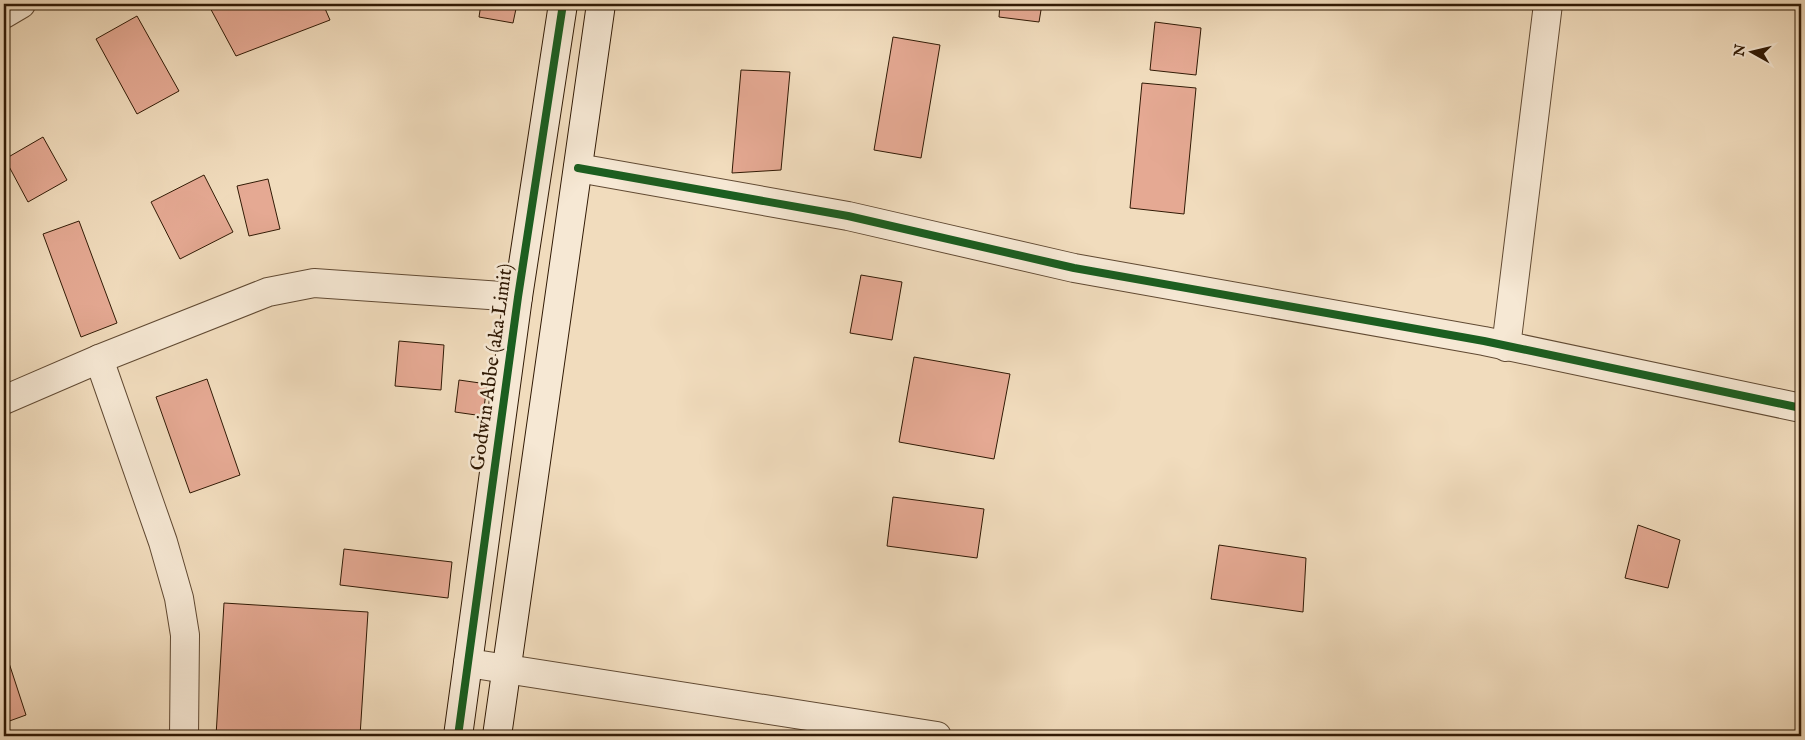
<svg xmlns="http://www.w3.org/2000/svg" width="1805" height="740" font-family="'IM FELL English',serif">
<style>
.building{fill:#e5a993;stroke:#311a05}
.lines{fill:none;stroke-linecap:round;stroke-linejoin:round}
.street-casing{stroke:#614a33;stroke-width:30}
.secondary-casing{stroke:#311a05;stroke-width:30}
.street{stroke:#f6e8d4;stroke-width:28}
.secondary{stroke:#f6e8d4;stroke-width:28}
.cycleway-casing{stroke:#f6e8d4;stroke-width:11}
.cycleway{stroke:#1b5e20;stroke-width:8}
.labels{text-anchor:middle;dominant-baseline:central;stroke-width:5;stroke-linejoin:round;paint-order:stroke}
.street-label{font-size:20px;fill:#311a05;stroke:#f6e8d4}
</style>
<rect width="100%" height="100%" fill="#f1dcbd"/>
<filter id="stains"><feTurbulence type="fractalNoise" baseFrequency=".004" numOctaves="4"/><feColorMatrix values="0 0 0 0 .2 0 0 0 0 .09 0 0 0 0 .02 0 0 0 .5 -.17"/></filter>
<radialGradient id="worn" r=".72"><stop offset=".6" stop-color="#630" stop-opacity="0"/><stop offset="1" stop-color="#630" stop-opacity=".3"/></radialGradient>
<g class="building">
<path d="M208,4h115l7,16 -94,36z"/>
<path d="M481,4h36l-4,19 -34,-6z"/>
<path d="M1000,4h42l-3,18 -40,-5z"/>
<path d="M137,16l42,75 -42,23 -41,-75z"/>
<path d="M1155,22l46,6 -5,47 -46,-5z"/>
<path d="M893,37l47,8 -19,113 -47,-8z"/>
<path d="M741,70l49,2 -9,98 -49,3z"/>
<path d="M1142,83l54,5 -12,126 -54,-6z"/>
<path d="M43,137l24,43 -39,22 -23,-43z"/>
<path d="M204,175l29,57 -53,27 -29,-57z"/>
<path d="M268,179l12,50 -31,7 -12,-50z"/>
<path d="M79,221l38,102 -36,14 -38,-103z"/>
<path d="M861,275l41,7 -10,58 -42,-7z"/>
<path d="M399,341l45,4 -3,45 -46,-4z"/>
<path d="M914,357l96,17 -16,85 -95,-17z"/>
<path d="M207,379l33,96 -50,18 -34,-96z"/>
<path d="M459,380l28,4 -4,32 -28,-4z"/>
<path d="M893,497l91,12 -7,49 -90,-12z"/>
<path d="M1638,525l42,15 -12,48 -43,-10z"/>
<path d="M1219,545l87,13 -3,54 -92,-13z"/>
<path d="M344,549l108,13 -4,36 -108,-13z"/>
<path d="M224,603l144,9 -8,124h-144z"/>
<path d="M9,663l17,52 -22,8v-59z"/>
</g>
<g class="lines">
<g class="street-casing">
<g id="street">
<path d="M4,14l17,-10"/>
<path d="M578,168l270,48 226,52 410,73 317,67"/>
<path d="M1506,347l42,-343"/>
<path d="M99,359l64,183 16,56 6,37 -1,101"/>
<path d="M4,400l95,-41 169,-67 46,-9 204,14"/>
<path d="M468,663l469,73"/>
</g>
</g>
<g class="secondary-casing">
<g id="secondary">
<path d="M458,736l60,-439 45,-293"/>
<path d="M497,736l104,-732"/>
</g>
</g>
<use href="#street" class="street"/>
<use href="#secondary" class="secondary"/>
<g class="cycleway-casing">
<g id="cycleway">
<path d="M578,168l270,48 226,52 410,73 317,67"/>
<path d="M458,736l60,-439 45,-293"/>
</g>
</g>
<use href="#cycleway" class="cycleway"/>
</g>
<g class="labels">
<g class="street-label">
<text transform="translate(492 367) rotate(-82)">Godwin Abbe (aka Limit)</text>
</g>
</g>
<rect width="1805" height="740" fill="none" stroke="#f1dcbd" stroke-width="20"/>
<rect x="5" y="5" width="1795" height="730" fill="none" stroke="#311a05" stroke-width="2.5"/>
<rect x="10" y="10" width="1785" height="720" fill="none" stroke="#311a05"/>
<g transform="translate(1752 52) rotate(278)" stroke="#f6e8d4" stroke-width="4" paint-order="stroke">
<path d="M0-4L9 19L0 12L-9 19Z" fill="#311a05"/>
<text y="-8" font-size="14" font-weight="bold" text-anchor="middle" fill="#311a05">N</text>
</g>
<rect width="100%" height="100%" filter="url(#stains)"/>
<rect width="100%" height="100%" fill="url(#worn)"/>
</svg>
